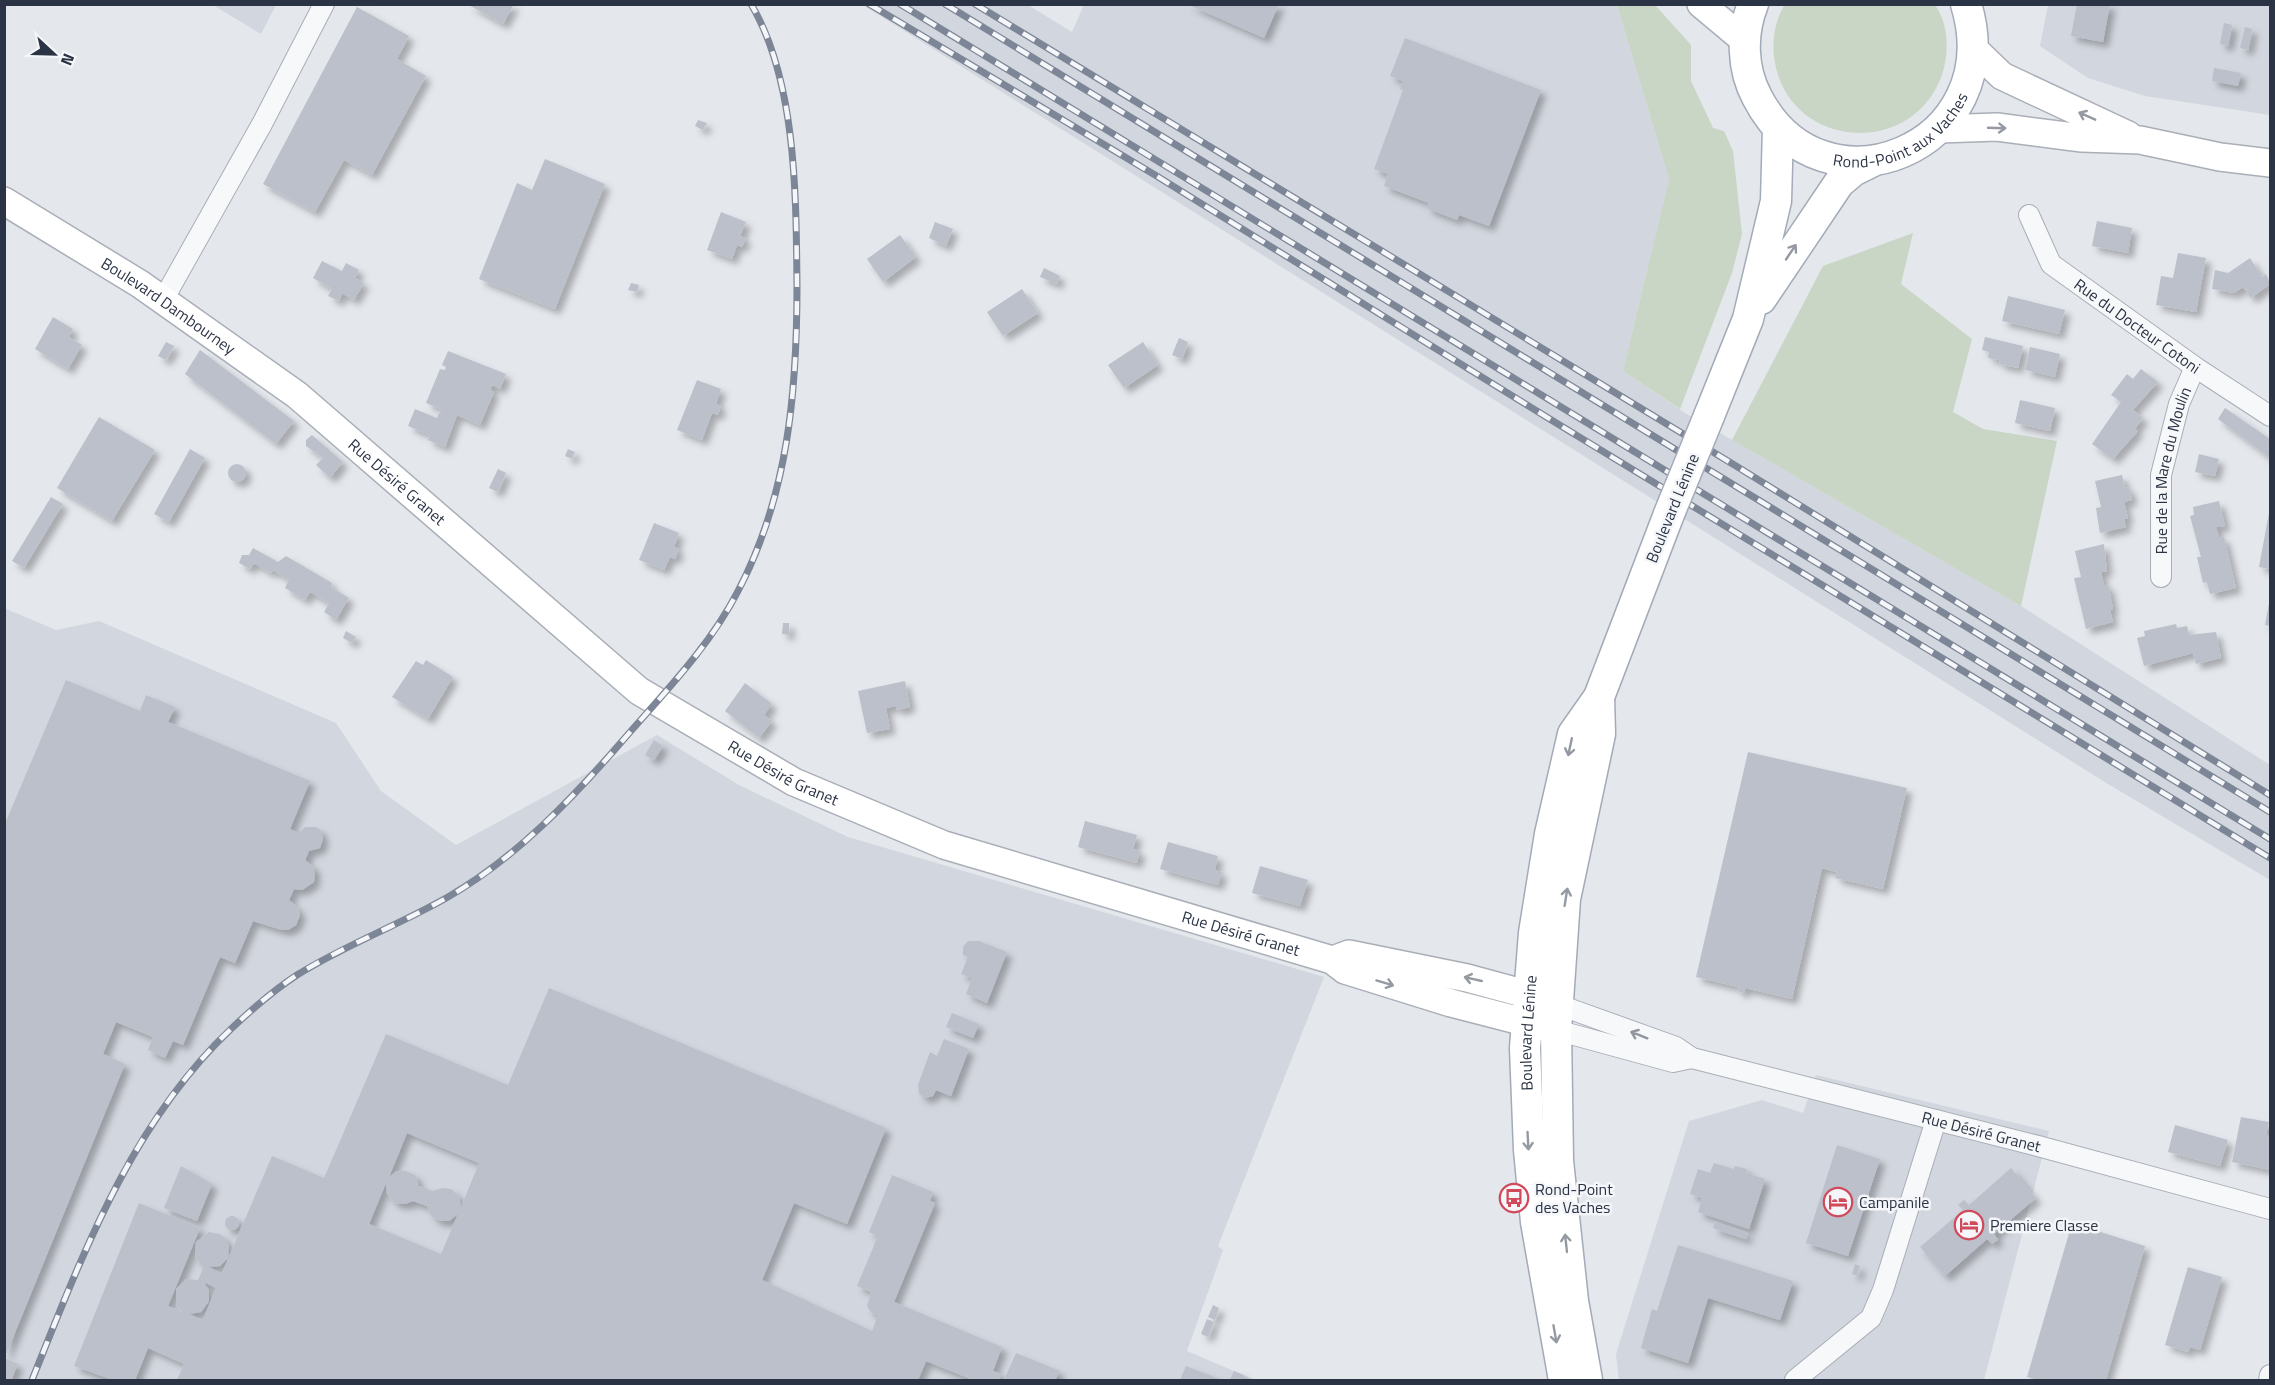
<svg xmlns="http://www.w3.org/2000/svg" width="2275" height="1385" font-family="'Titillium Web',sans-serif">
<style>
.built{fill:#d2d6de}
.green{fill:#c9d6c5}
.building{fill:#bbc0ca;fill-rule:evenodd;filter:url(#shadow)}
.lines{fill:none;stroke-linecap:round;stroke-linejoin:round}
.street-casing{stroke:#a9aeb7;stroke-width:22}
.secondary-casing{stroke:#a9aeb7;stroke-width:30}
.primary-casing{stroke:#a3abb8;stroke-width:33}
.street{stroke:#f7f8fa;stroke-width:20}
.secondary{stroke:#fff;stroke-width:27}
.primary{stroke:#fff;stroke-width:30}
.rail-casing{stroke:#7d8696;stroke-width:7}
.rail{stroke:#f4f6f9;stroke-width:4.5;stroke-dasharray:14;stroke-linecap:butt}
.primary-bridge-casing{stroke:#a3abb8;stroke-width:33;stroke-linecap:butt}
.primary-bridge{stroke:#fff;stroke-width:30}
.oneway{stroke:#959aa2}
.oneway2{stroke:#9196a0}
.labels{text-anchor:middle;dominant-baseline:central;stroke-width:5;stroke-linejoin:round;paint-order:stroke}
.street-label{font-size:16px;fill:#2b3445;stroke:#f4f6f9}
.poi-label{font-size:16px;fill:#2b3445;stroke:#f4f6f9;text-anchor:start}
</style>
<defs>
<filter id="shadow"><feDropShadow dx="5.5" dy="5.5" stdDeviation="3" flood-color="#0004"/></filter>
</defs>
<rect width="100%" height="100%" fill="#e4e7ec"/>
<g class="built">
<path d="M213,5l63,-1v1l-15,29z"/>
<path d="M863,5h165l44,27 12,-27h533l52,174 -46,192 62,42 336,193 249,159v115l-162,-96z"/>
<path d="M2048,5h222v110l-125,-19 -57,-18 -48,-32z"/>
<path d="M4,608l52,22 43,-9 237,102 45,68 75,54 201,-110 82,50 109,52 476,140 -106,269 5,4 -36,101 68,29h-1250z"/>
<path d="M1816,1075l233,56 -65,249h-365l-3,-26 73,-233 73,-21 41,13z"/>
</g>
<g class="green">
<path d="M1785,4l150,1c14,19 14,48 7,70 -31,86 -157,73 -168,-18 -2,-17 1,-37 11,-53z"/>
<path d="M1617,5h38l36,40v36l22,47 11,3 9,20 9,83 -10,39 -52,136 -57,-38 46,-192z"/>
<path d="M1913,233l-12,51 71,55 -19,73 30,17 74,12 -36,165 -289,-166 91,-174z"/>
</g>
<g class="building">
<path d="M467,4h47l-11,20z"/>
<path d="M1187,4h92l-15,34z"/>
<path d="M2077,4h33l-7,38 -32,-6z"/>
<path d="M357,7l52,29 -12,23 29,17 -54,99 -28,-15 -29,52 -52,-28z"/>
<path d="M2224,23l8,2 -4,21 -8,-2z"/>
<path d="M2245,27l7,2 -4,21 -8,-2z"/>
<path d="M1405,38l136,52 -52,136 -30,-11 -2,5 -31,-12 3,-5 -45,-17 4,-12 -14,-5 29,-79 -3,-1 3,-8 -13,-5z"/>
<path d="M2214,68l27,5 -3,13 -26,-5z"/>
<path d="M698,120l9,3 -4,7 -8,-4z"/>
<path d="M545,159l60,25 -50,125 -76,-30 38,-96 15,7z"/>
<path d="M721,212l25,10 -6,14 6,2 -4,9 -5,-2 -5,14 -25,-9z"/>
<path d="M2097,221l35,7 -4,25 -36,-7z"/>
<path d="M935,222l18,7 -7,17 -17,-8z"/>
<path d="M900,235l16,22 -33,25 -16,-23z"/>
<path d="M2178,253l28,5 -10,54 -40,-7 5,-29 12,2z"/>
<path d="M2250,258l12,19 4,-3 4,10 -19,14 -8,-11 -9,6 -22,-4 3,-19 13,3z"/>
<path d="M322,261l20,10 4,-8 13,7 -4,8 9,5 -10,17 -12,-7 -3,8 -11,-5 4,-7 -19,-11z"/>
<path d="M1044,268l16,8 -3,8 -17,-7z"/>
<path d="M631,283l8,2 -2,7 -9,-2z"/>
<path d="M1022,289l16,24 -35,23 -16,-24z"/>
<path d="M2008,296l57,14 -6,24 -57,-13z"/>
<path d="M53,317l20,12 -4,8 13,8 -14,24 -33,-20z"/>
<path d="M1985,337l38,9 -5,22 -19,-4 1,-4 -12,-2 1,-6 -7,-2z"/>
<path d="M1179,338l9,4 -6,17 -10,-4z"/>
<path d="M166,342l8,4 -8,14 -8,-4z"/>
<path d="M1143,342l15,23 -34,23 -16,-23z"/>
<path d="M2030,347l30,7 -5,23 -30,-7z"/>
<path d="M200,350l94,71 -18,23 -91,-70z"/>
<path d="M448,351l58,23 -6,15 -8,-4 -2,5 4,2 -14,33 -23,-10 -12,32 -17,-7 2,-5 -22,-9 7,-17 22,9 4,-9 -15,-6 14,-34 5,1 1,-3 -4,-2z"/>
<path d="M2141,369l17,13 -25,28 10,8 -8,11 3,2 -25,28 -21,-15 29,-42 -10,-7 16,-21 6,5z"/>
<path d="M697,380l24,9 -5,15 5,2 -3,9 -6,-2 -10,27 -25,-10z"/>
<path d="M2020,400l35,8 -5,23 -35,-8z"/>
<path d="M2225,408l45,31v19l-52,-39z"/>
<path d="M99,417l56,33 -43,71 -55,-33z"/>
<path d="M312,435l31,27 -13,16 -14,-13 7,-7 -17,-12v-6z"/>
<path d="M190,449l15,9 -36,64 -15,-8z"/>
<path d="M568,449l7,3 -3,7 -7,-3z"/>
<path d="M2199,454l20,5 -4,17 -20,-4z"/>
<circle cx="237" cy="473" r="9"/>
<path d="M498,469l8,4 -8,19 -9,-4z"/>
<path d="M2122,475l3,13 4,-1 3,13 -8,2 4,16 -4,1 2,8 -26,6 -4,-25 5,-1 -6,-26z"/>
<path d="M51,497l12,7 -39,64 -12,-7z"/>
<path d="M2219,501l6,25 -9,1 3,11 5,-1 12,51 -26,6 -3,-12 -4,1 -6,-26h4l-11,-41 4,-1 -1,-8z"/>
<path d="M2269,513h1v56l-11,-2z"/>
<path d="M654,523l25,10 -5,14 5,2 -4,10 -5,-2 -6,13 -25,-10z"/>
<path d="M2104,544l3,27 -6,1 3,14 4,-2 5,25 -3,1 3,12 -27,7 -12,-51 7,-1 -6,-26z"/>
<path d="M253,548l25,14 8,-6 46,27 -1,4 18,11 -13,22 -12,-8 5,-9 -19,-11 -5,8 -20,-12 4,-8 -16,-10 -2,3 -17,-10 -4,6 -11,-6 3,-8h7z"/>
<path d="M2269,603h1v23l-5,-1z"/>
<path d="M783,623h6v12l-7,-1z"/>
<path d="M2176,624l1,4 10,-2 2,9 27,-3 5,26 -25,6 -3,-11 -49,13 -7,-28 8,-2 -1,-5z"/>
<path d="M346,631l10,6 -4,6 -9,-5z"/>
<path d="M426,660l27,17 -25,42 -36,-22 24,-36 7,4z"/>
<path d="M66,680l74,31 6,-16 29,12 -7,15 142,59 -20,48 9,4 6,-6h11l5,3 2,9 -3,9 -11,3 -4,9 10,8 -1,14 -12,8 -8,-1 -5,11 9,8 2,7 -4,10 -8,5h-6l-29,-9 -18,42 -15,-6 -37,88 -10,-4 -8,17 -17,-8 5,-13 -37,-15 -13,32 22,10 -120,293 -1,-531z"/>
<path d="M905,681l5,26 -13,3 -1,-4 -10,2 4,21 -23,4 -9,-42z"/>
<path d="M745,683l27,21 -8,11 8,6 -13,17 -34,-27z"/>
<path d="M654,740l9,6 -9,14 -9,-5z"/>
<path d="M1748,752l159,36 -24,101 -48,-11 2,-6 -15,-4 -30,131 -47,-11 -1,5 -7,-2 1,-4 -42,-10z"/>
<path d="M1085,821l52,14 -4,14 7,2 -3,12 -59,-16z"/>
<path d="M1168,842l50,14 -3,14 7,2 -4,13 -58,-16z"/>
<path d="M1260,866l48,14 -8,26 -48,-13z"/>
<path d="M968,941h11l28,11 -20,51 -21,-9 6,-16 -11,-4 7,-17 -5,-2v-8z"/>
<path d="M549,988l337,140 -39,96 -53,-21 -32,77 110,51 6,-16 -7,-3 -4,-6 4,-14 -14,-6 21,-50 -9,-4 23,-57 41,17 -3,9 5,2 -41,99 108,45 -9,24 9,3 -3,6h-26l-47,-19 -8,19h-741l7,-16 -36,-16 -13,32h-22l-39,-14 65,-163 61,25 -32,78 15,6 -7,-8v-15l10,-10 12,1 6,-14 -9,-9 1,-15 13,-10 10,2 6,4 4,8 -1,12 -8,8 -12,1 14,6 50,-117 52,22 62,-144 122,51zM407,1133l72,30 -18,44 -2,-11 -8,-7 -9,-1 -9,3 -14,-5 -4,-11 -9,-4h-9l-8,6zM386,1183l1,11 8,9 10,1 8,-3 14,5 5,11 8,4h9l9,-7 -17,40 -72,-30zM202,1281l14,7 -13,32 -14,-6 12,-2 8,-11v-11z"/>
<path d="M952,1013l27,11 -6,14 -27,-11z"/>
<path d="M944,1039l25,10 -18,47 -15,-6 -3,6 -8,2 -6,-4 -1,-9 12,-33 7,4z"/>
<path d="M2241,1117l28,5 -3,11 4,6v31l-38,-8z"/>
<path d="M2175,1125l53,15 -8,26 -52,-14z"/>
<path d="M1837,1145l43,14 -32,97 -42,-13z"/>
<path d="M1714,1163l20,6 1,-3 12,3 -1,4 19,6 -16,50 -51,-17 4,-14 -12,-4 8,-25 12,4z"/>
<path d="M181,1166l31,18 -15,37 -33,-13z"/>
<path d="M2011,1168l25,30 -42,36 4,6 -6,4 -5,-5 -42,37 -25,-29 43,-37 -5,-5 6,-5 5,5z"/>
<circle cx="232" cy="1223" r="7"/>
<path d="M1715,1222l33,11 -2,6 -22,-7 -11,-4z"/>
<path d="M2072,1223l73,23 -39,134h-68l-11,-3z"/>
<path d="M1678,1245l115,36 -13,39 -72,-22 -20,65 -47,-15 11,-39 5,2z"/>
<path d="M1855,1264l5,2 -3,10 -5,-2z"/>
<path d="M2188,1267l34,10 -22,73 -10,-3 -2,5 -23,-7z"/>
<path d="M1213,1305l6,3 -4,12 -7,-3z"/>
<path d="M1207,1319l7,3 -6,15 -7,-3z"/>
<path d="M1016,1353l44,18 -5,9h-51z"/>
<path d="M4,1358l14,6 -7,16h-7z"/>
<path d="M1186,1366l36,14h-42z"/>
<path d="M1234,1371l10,4 -2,5h-12z"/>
</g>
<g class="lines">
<g class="street-casing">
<g id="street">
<path id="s1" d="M2029,215l22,49 144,103 75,49"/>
<path d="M163,300l99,-176 62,-120"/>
<path id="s2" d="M2161,577v-102l18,-71 16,-37"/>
<path id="s3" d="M1548,1001l128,46 16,11 346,88 232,63"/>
<path d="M1556,1030l117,32 19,-4"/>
<path d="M1795,1380l76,-62 12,-28 53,-170"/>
<path d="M2269,1380l1,-5"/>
</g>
</g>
<g class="secondary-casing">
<g id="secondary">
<path d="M1701,4l43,36"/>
<path d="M1975,50l27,26 126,59"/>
<path d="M1939,129l58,-2 85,11 58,2 80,17 50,6"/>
<path id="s4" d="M4,201l136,83 157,111 342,296 155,91 150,63 388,115 13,10 106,33 97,25"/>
<path d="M1333,960l16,-6 118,24 63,17"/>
</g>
</g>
<g class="primary-casing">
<g id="primary">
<path id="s5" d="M1753,4c-12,30 -11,65 4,93 65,127 253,51 209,-93"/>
<path d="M1761,299l78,-116 14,-12 20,-10"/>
<path d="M1709,416l39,-97 28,-118 2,-73"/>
<path id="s6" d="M1564,1380l-28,-158 -7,-72 -4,-102 9,-115 16,-99 23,-100 26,-37 70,-183"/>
<path d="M1587,1380l-14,-79 -15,-140 -2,-131 9,-131 35,-165 -1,-37"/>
</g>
</g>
<use href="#street" class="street"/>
<use href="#secondary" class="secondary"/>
<use href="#primary" class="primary"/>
<g class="rail-casing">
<g id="rail">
<path d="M869,4l286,171 398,246 717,437"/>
<path d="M900,4l1370,835"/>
<path d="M945,4l1325,808"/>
<path d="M975,4l761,462 534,329"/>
<path d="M32,1380c50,-124 99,-257 199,-351 20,-19 43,-39 66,-54 48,-30 102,-50 151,-78 68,-39 125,-99 176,-158 40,-46 86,-93 114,-148 50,-95 59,-199 59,-305 -1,-88 0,-204 -46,-282"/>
</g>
</g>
<use href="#rail" class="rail"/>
<g class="primary-bridge-casing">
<path id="primary-bridge" d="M1669,514l40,-98"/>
</g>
<use href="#primary-bridge" class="primary-bridge"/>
</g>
<defs><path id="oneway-shaft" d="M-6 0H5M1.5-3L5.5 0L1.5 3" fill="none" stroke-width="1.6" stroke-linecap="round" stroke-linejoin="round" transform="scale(1.5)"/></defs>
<g class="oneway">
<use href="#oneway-shaft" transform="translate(2087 116) rotate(-156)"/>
<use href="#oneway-shaft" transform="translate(1997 128) rotate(2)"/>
<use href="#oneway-shaft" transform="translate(1791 252) rotate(-56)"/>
<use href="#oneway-shaft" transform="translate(1570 747) rotate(102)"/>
<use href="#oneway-shaft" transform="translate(1566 897) rotate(-81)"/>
<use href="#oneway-shaft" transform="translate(1473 979) rotate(-167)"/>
<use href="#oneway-shaft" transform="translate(1385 983) rotate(17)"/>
<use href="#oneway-shaft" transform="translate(1528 1141) rotate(87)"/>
<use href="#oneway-shaft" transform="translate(1566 1243) rotate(-96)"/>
<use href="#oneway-shaft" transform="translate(1555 1334) rotate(80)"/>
</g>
<use class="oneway2" href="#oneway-shaft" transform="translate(1639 1035) rotate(-158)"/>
<defs>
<g id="bus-ring" transform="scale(1.5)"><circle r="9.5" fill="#f4f6f9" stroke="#d1495b" stroke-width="1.5"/><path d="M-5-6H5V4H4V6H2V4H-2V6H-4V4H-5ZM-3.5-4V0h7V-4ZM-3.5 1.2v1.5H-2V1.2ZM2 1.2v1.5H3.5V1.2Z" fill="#d1495b"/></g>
<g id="hotel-ring" transform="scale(1.5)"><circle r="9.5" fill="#f4f6f9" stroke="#d1495b" stroke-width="1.5"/><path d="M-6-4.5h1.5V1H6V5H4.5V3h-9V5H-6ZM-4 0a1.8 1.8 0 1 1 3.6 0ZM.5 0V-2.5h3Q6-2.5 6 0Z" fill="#d1495b"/></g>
</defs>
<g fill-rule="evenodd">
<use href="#bus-ring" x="1514" y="1198"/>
<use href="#hotel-ring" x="1838" y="1202"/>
<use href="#hotel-ring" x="1969" y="1225"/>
</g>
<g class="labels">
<g class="street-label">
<text stroke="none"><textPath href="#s5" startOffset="276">Rond-Point aux Vaches</textPath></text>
<text stroke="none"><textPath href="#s4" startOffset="195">Boulevard Dambourney</textPath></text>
<text stroke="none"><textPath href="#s1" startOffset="160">Rue du Docteur Cotoni</textPath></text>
<text stroke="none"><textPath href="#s2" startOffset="108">Rue de la Mare du Moulin</textPath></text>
<text stroke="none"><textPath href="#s4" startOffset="484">Rue Désiré Granet</textPath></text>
<text transform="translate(1672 508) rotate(-68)">Boulevard Lénine</text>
<text stroke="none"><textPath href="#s4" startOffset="970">Rue Désiré Granet</textPath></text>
<text stroke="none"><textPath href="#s4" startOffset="1456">Rue Désiré Granet</textPath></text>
<text stroke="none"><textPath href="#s6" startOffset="350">Boulevard Lénine</textPath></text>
<text stroke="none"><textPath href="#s3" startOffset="454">Rue Désiré Granet</textPath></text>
</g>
<g class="poi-label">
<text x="1535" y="1189">Rond-Point<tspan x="1535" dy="18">des Vaches</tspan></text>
<text x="1859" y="1202">Campanile</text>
<text x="1990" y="1225">Premiere Classe</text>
</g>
</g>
<rect width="2275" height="1385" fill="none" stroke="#2b3445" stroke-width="12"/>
<g transform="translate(54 54) rotate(112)" stroke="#f4f6f9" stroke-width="4.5" paint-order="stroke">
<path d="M0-4.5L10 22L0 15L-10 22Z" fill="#2b3445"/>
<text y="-9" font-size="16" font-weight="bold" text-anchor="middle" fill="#2b3445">N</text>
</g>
</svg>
